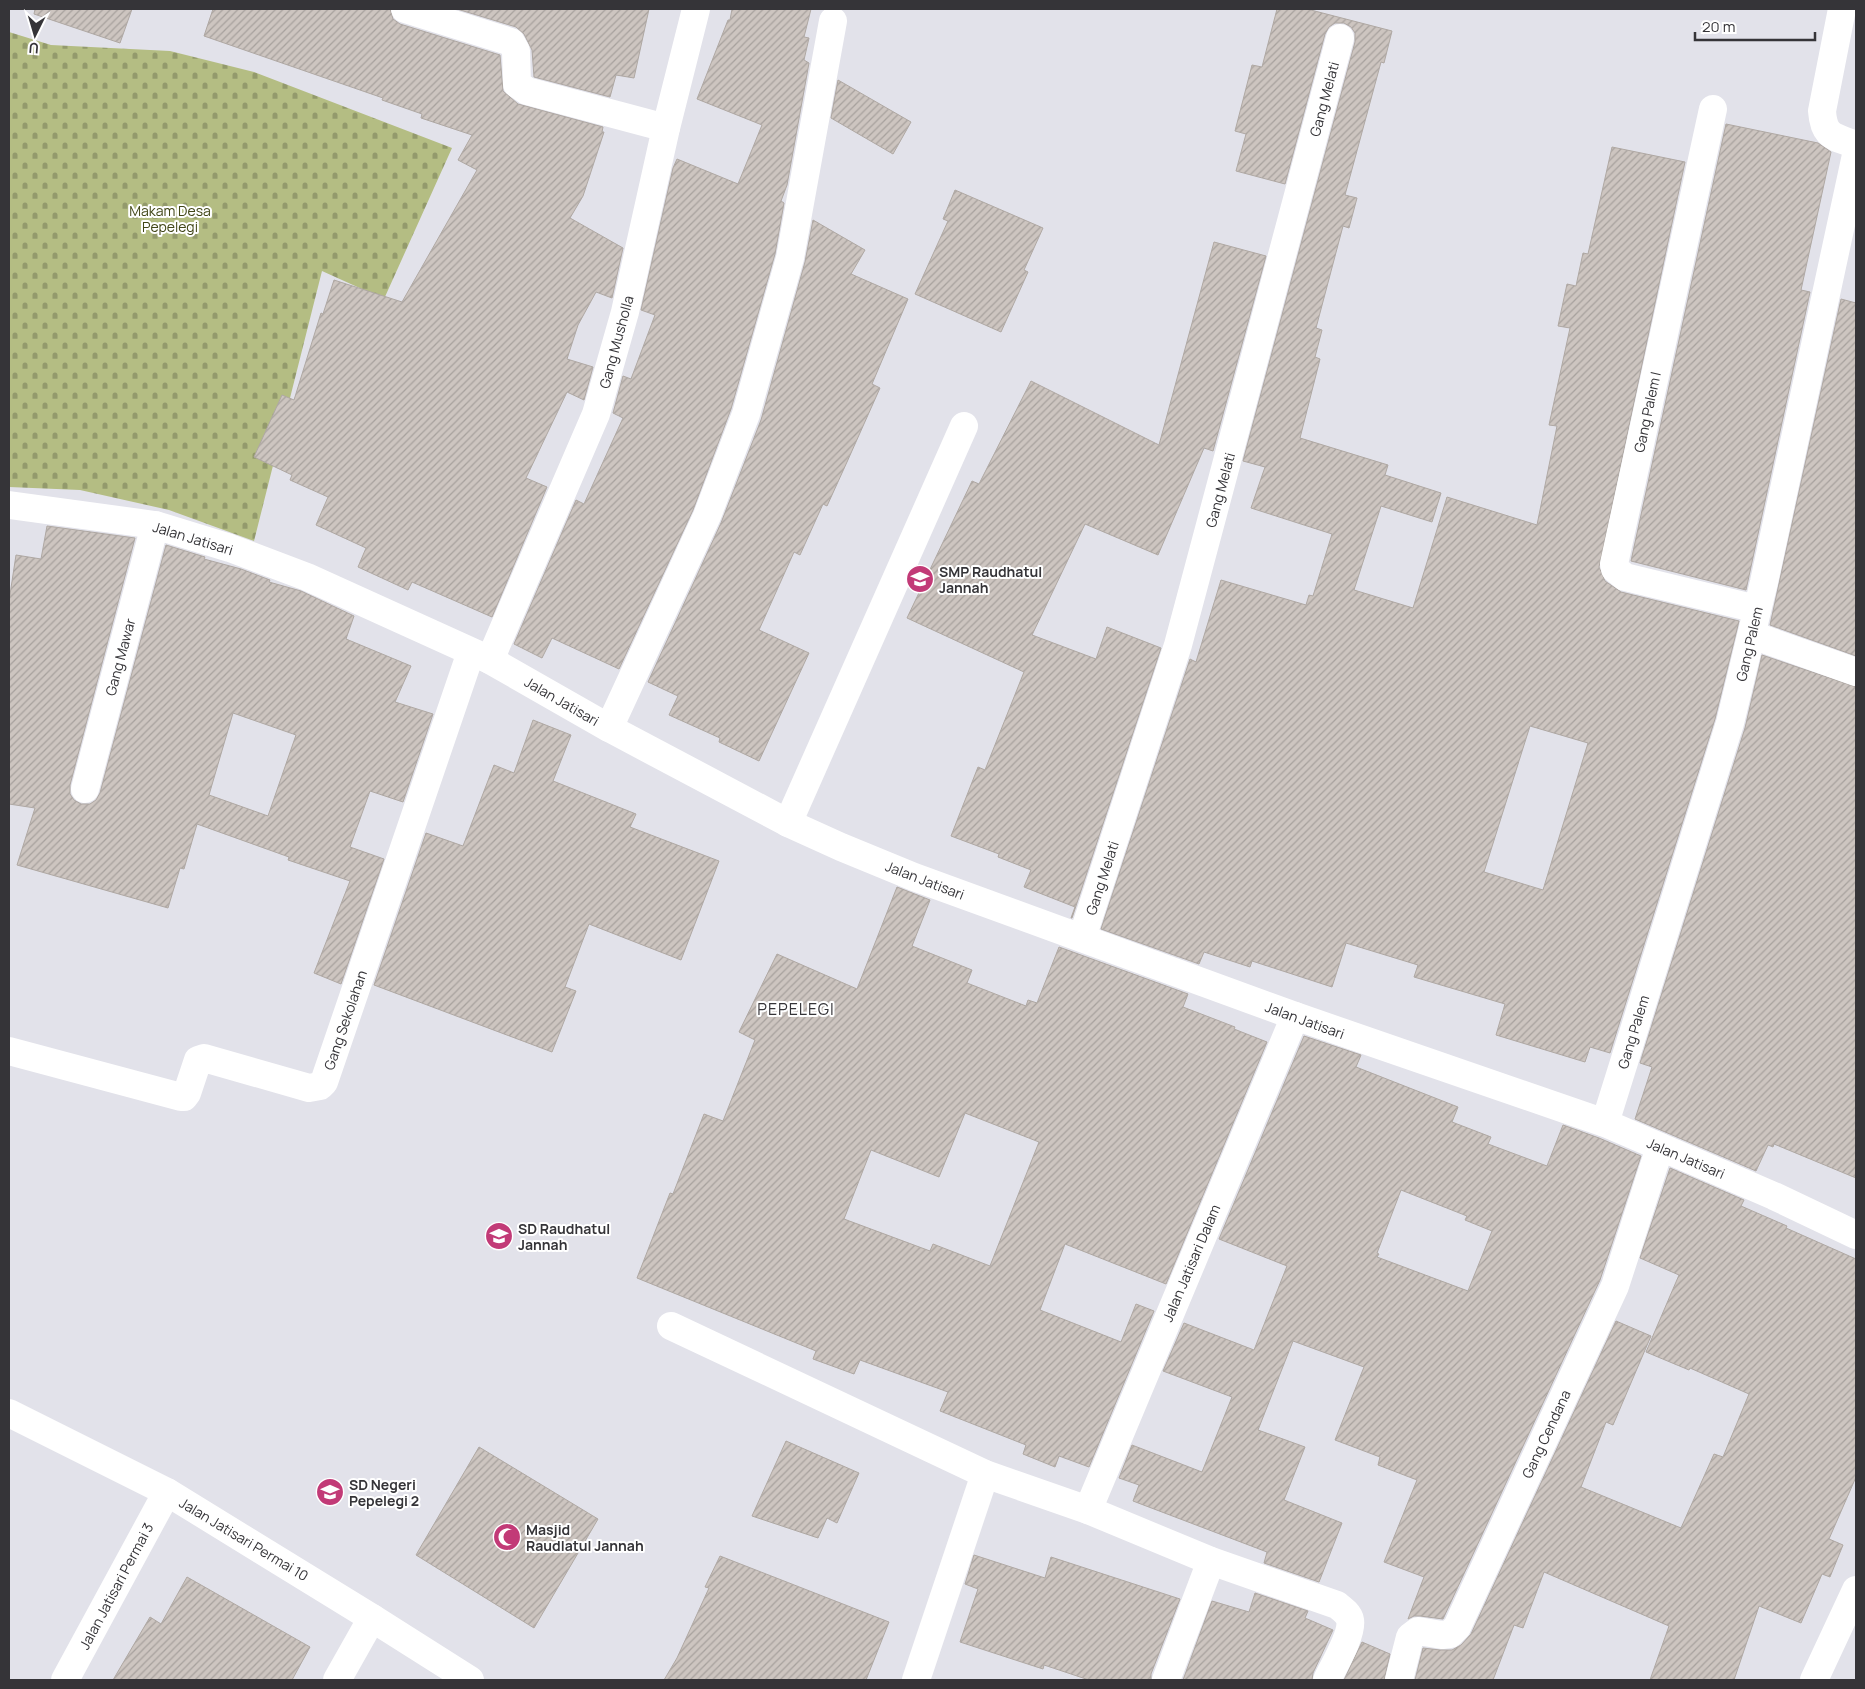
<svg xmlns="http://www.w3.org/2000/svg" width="1865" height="1689" font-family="Manrope,sans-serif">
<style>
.cemetery{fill:url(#cemetery-stones)}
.building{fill:url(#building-hatch);stroke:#afa8a3;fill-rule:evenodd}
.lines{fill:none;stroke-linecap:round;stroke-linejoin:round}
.minor{stroke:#fff;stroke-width:28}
.labels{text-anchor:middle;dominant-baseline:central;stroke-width:4;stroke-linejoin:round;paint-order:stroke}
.street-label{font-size:14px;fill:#353438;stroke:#fff}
.park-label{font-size:14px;fill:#424718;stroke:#fff}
.poi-label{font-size:14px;font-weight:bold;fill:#353438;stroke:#fff;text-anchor:start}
.quarter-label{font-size:16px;letter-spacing:1px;fill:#353438;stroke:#fff}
</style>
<defs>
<pattern id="cemetery-stones" width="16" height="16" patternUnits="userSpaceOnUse" patternTransform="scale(1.25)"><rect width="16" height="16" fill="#b4bd83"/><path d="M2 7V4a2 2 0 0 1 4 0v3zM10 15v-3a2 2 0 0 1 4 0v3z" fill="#939a6c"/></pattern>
<pattern id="building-hatch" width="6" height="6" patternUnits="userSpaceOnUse" patternTransform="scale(1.25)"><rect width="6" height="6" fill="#cdc5c0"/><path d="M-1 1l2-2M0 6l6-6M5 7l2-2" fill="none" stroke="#a7a19d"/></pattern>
</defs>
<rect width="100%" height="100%" fill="#e2e2ea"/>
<path class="cemetery" d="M9,32l42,13 119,6 84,21 198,76 -68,151 -62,-28 -68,270 -85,-31 -89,-20 -71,-3z"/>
<g class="building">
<path d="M35,9h97l-12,34 -86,-29z"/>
<path d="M213,9h177l3,10 7,5 100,31 3,36 15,13 85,23 -1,5h2l-21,64 -13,22 53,30 -11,50 -16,-6 -18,33 -11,34 26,8 -9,33 -17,-8 -41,86 21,9 -55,130 -80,-35 -4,8 -50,-23 8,-19 -50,-23 12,-28 -38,-17 2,-5 -38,-18 28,-62 12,5 27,-87 2,1 11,-34 68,22 75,-132 -19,-10 14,-25 -51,-17 1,-4 -40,-14 1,-2 -179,-62z"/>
<path d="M457,9h192l-15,69 -18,-3 -6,22 -76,-20 -2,-27 -8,-16 -8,-7z"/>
<path d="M732,9h79l-7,28 5,1 -5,22 5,3 -22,122 -6,16 3,2 -9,51 -44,155 -38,101 -74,159 -67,-31 -10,20 -28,-14 62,-144 8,4 39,-86 -10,-5 10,-37 8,3 24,-64 -14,-5 32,-142 4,-9 61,25 24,-59 -65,-26 31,-79h2z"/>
<path d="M1277,9h30l85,22 -8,32 -3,-1 -36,133 12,3 -8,30 -6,-2 -27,102 6,2 -7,27 5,2 -20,79 88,27 -3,10 56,18 -9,29 -51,-16 -27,84 59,18 34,-111 90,28 20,-99 -8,-1 21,-97 -12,-2 9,-42 9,2 7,-33 5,1 24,-107 73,15 -86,405 6,14 16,11 118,29 -24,98 -105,334 -20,-6 -5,15 -89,-27 9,-31 -91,-27 4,-12 -72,-22 -14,44 -80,-26 -2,6 -46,-15 -5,12 -98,-35 89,-270 6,3 25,-82 85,25 3,-10 4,1 19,-62 -81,-26 14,-41 -22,-6 112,-419v-9l-4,-6 -7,-4h-9l-6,4 -4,7 -40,150 -49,-13 10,-37 -11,-3 17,-66 10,2zM1530,726l58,17 -45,147 -59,-18z"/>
<path d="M838,80l73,42 -18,32 -62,-36z"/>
<path d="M1726,124l92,19 13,9 -30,138 9,2 -64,298 -115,-29z"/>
<path d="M955,190l88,38 -19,42 4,2 -27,60 -86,-38 33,-73 -5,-2z"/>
<path d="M813,220l52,30 -14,24 57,25 -36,85 8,4 -33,74 -20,44 -4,-2 -23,51 -6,-3 -35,78 50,23 -50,108 -40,-19 1,-4 -51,-23 9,-19 -30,-14 73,-159 40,-103 44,-158z"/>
<path d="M1214,242l52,14 -53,195 -9,-3 -46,107 -73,-31 -53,111 64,24 11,-32 54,21 -89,270h-1l4,-11 -51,-20 7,-17 -33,-13 1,-3 -48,-18 27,-69 7,3 39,-98 -117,-54 65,-137 7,3 52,-103 128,64z"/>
<path d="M1841,299l15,4v353l-86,-31z"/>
<path d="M47,526l88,12 -65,247v9l4,6 7,4h9l6,-4 4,-7 66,-248 39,12 -1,2 37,10 29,11 -1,2 32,9 53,25 -8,23 65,27 -16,36 38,12 -30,88 -33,-11 -20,56 34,12 -43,125 -27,-11 36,-92 -62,-21 1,-3 -92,-33 -13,45 -4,-1 -12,40 -151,-43 18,-57 -26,-4v-203l7,-46 25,4zM233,713l63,22 -28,81 -59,-21z"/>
<path d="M1762,655l94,32v491l-82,-34 -1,3 -5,-2 -12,26 -121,-52 17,-52 -12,-4 105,-335z"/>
<path d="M533,720l38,15 -18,46 83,33 -6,13 89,34 -38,99 -92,-36 -24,63 11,4 -24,61 -178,-67 52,-152 37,13 31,-81 20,8z"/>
<path d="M897,887l33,13 -18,46 60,24 -5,13 59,23 2,-6 9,3 22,-56 129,47 -5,13 52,20 -1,2 33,13 -101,242 -101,-40 -25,66 81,32 15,-38 18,7 -65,156 -30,-11 -4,11 -32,-13 3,-9 -86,-34 8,-19 -88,-32 -6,14 -41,-15 3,-8 -179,-73 33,-85 3,1 31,-80 19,7 32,-81 -16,-8 38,-78 80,35zM965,1113l74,29 -49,124 -57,-22 -3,7 -86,-32 27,-69 68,27z"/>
<path d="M1304,1036l57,19 -5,12 102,40 -6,15 39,15 -3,7 59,22 16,-41 36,13 42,18 -41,124 -157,339 -23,-3h-6l-6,3 16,-42 -40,-15 33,-82 -39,-15 2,-8 -45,-17 29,-73 -71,-26 -35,89 47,17 -21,53 58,23 -23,59 -55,-19 3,-11 -134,-51 6,-16 -20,-7 13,-33 70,27 30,-75 -69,-26 21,-48 70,27 33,-84 -68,-27zM1401,1190l66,26 -2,4 27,11 -24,60 -91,-34 2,-3 -2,-1z"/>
<path d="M1670,1168l74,32 -3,6 46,20 -1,2 70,31v218l-27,62 14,6 -13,32 -8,-3 -21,49 -42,-17 -25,74h-84l19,-54 -125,-54 -21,56 -9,-3 -21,55h-78l8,-32 17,2h12l9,-5 10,-11 145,-313 35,15 -38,89 -7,-3 -25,65 100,41 33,-74 9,3 26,-63 -59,-26 -1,2 -43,-18 33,-77 -39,-17z"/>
<path d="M786,1441l73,32 -22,50 -10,-5 -9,20 -66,-22z"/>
<path d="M479,1447l119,72 -64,109 -118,-73z"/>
<path d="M974,1555l71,23 6,-21 129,42 -29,75v6h-62l-45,-15 -1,4 -83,-27 18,-53 -13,-5z"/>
<path d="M720,1556l169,66 -23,58h-202l13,-22 32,-70 -4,-1z"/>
<path d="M187,1577l123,70 -18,33h-179l37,-63 11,7z"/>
<path d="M1255,1593l53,18 -3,7 28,12 -20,43 -1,7h-129l29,-79 37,11z"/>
<path d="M1362,1642l28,12 -6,26h-40z"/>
</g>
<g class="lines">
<g class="minor">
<path d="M405,9l106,33 5,9 1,33 10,7 139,37"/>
<path d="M1842,9l-20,102c2,27 12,25 34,34"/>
<path d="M1713,109l-99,455 1,5 10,8 132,32"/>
<path d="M9,505l146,20 75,23 77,29 183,83 119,68 179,95 53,24 73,30 381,139 310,107 169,73 82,39"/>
<path d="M1752,635l104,37"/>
<path d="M490,660l106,-246 29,-102 41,-184 30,-119"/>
<path d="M609,728l98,-212 39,-102 44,-156 43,-237"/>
<path d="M85,789l70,-264"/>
<path d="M788,823l176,-397"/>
<path d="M1082,938l96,-293 162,-607"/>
<path d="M9,1051l172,46h3l3,-4 11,-33 6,-2 105,30 11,-2 4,-4 147,-430"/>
<path d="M1605,1123l125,-400 34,-141 92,-427"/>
<path d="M671,1326l314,148 103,36 123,51 126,44c5,4 12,9 13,15 3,14 -17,47 -23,60"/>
<path d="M9,1413l158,79 205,126 98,62"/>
<path d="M1088,1510l207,-494"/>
<path d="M65,1680l102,-188"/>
<path d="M337,1680l35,-62"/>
<path d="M916,1680l69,-206"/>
<path d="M1166,1680l45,-119"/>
<path d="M1399,1680l11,-43 8,-6 24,4 8,-1 7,-7 158,-341 45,-139"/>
<path d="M1814,1680l42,-90"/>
</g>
</g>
<defs>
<g id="school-disc" transform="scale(1.4375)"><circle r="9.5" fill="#c23a77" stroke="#fff"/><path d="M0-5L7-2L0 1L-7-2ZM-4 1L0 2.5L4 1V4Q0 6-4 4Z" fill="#fff"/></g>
<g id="mosque-disc" transform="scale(1.4375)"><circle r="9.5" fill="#c23a77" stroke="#fff"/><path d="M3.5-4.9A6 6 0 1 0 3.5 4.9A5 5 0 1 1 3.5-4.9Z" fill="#fff"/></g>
</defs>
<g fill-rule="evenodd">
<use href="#school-disc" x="920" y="579"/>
<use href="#school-disc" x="499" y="1236"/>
<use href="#school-disc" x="330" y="1492"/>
<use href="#mosque-disc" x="507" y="1537"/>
</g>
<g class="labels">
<g class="street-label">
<text transform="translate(1324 99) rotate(-75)">Gang Melati</text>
<text transform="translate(616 342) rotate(-75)">Gang Musholla</text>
<text transform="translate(1647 412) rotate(-78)">Gang Palem I</text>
<text transform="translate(1220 490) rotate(-75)">Gang Melati</text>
<text transform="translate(193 538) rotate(17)">Jalan Jatisari</text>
<text transform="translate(1749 644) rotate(-77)">Gang Palem</text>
<text transform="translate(120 657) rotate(-75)">Gang Mawar</text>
<text transform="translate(562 701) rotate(30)">Jalan Jatisari</text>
<text transform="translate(1102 878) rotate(-72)">Gang Melati</text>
<text transform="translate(925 880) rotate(21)">Jalan Jatisari</text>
<text transform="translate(345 1020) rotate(-71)">Gang Sekolahan</text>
<text transform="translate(1305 1020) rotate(20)">Jalan Jatisari</text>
<text transform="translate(1633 1032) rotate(-73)">Gang Palem</text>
<text transform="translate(1686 1158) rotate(23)">Jalan Jatisari</text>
<text transform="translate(1191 1263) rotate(-67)">Jalan Jatisari Dalam</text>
<text transform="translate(1546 1434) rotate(-65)">Gang Cendana</text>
<text transform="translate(244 1539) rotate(31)">Jalan Jatisari Permai 10</text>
<text transform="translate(116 1586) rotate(-62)">Jalan Jatisari Permai 3</text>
</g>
<g class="park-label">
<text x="170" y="210">Makam Desa<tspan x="170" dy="16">Pepelegi</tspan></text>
</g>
<g class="poi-label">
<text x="939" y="571">SMP Raudhatul<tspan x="939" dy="16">Jannah</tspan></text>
<text x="518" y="1228">SD Raudhatul<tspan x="518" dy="16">Jannah</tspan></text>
<text x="349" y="1484">SD Negeri<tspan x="349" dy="16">Pepelegi 2</tspan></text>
<text x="526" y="1529">Masjid<tspan x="526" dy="16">Raudlatul Jannah</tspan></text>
</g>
<g class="quarter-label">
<text x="796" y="1009">PEPELEGI</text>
</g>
</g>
<rect width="1865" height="1689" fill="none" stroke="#353438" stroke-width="20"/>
<g transform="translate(35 35) rotate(185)" stroke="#ffffff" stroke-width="4" paint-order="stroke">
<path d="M0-4L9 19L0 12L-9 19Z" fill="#353438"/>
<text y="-8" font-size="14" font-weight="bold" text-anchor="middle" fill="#353438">U</text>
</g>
<path d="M1695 32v8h120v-8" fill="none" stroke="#353438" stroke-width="2.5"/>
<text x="1702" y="32" font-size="15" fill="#353438" stroke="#ffffff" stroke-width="4" paint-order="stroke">20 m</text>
</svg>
